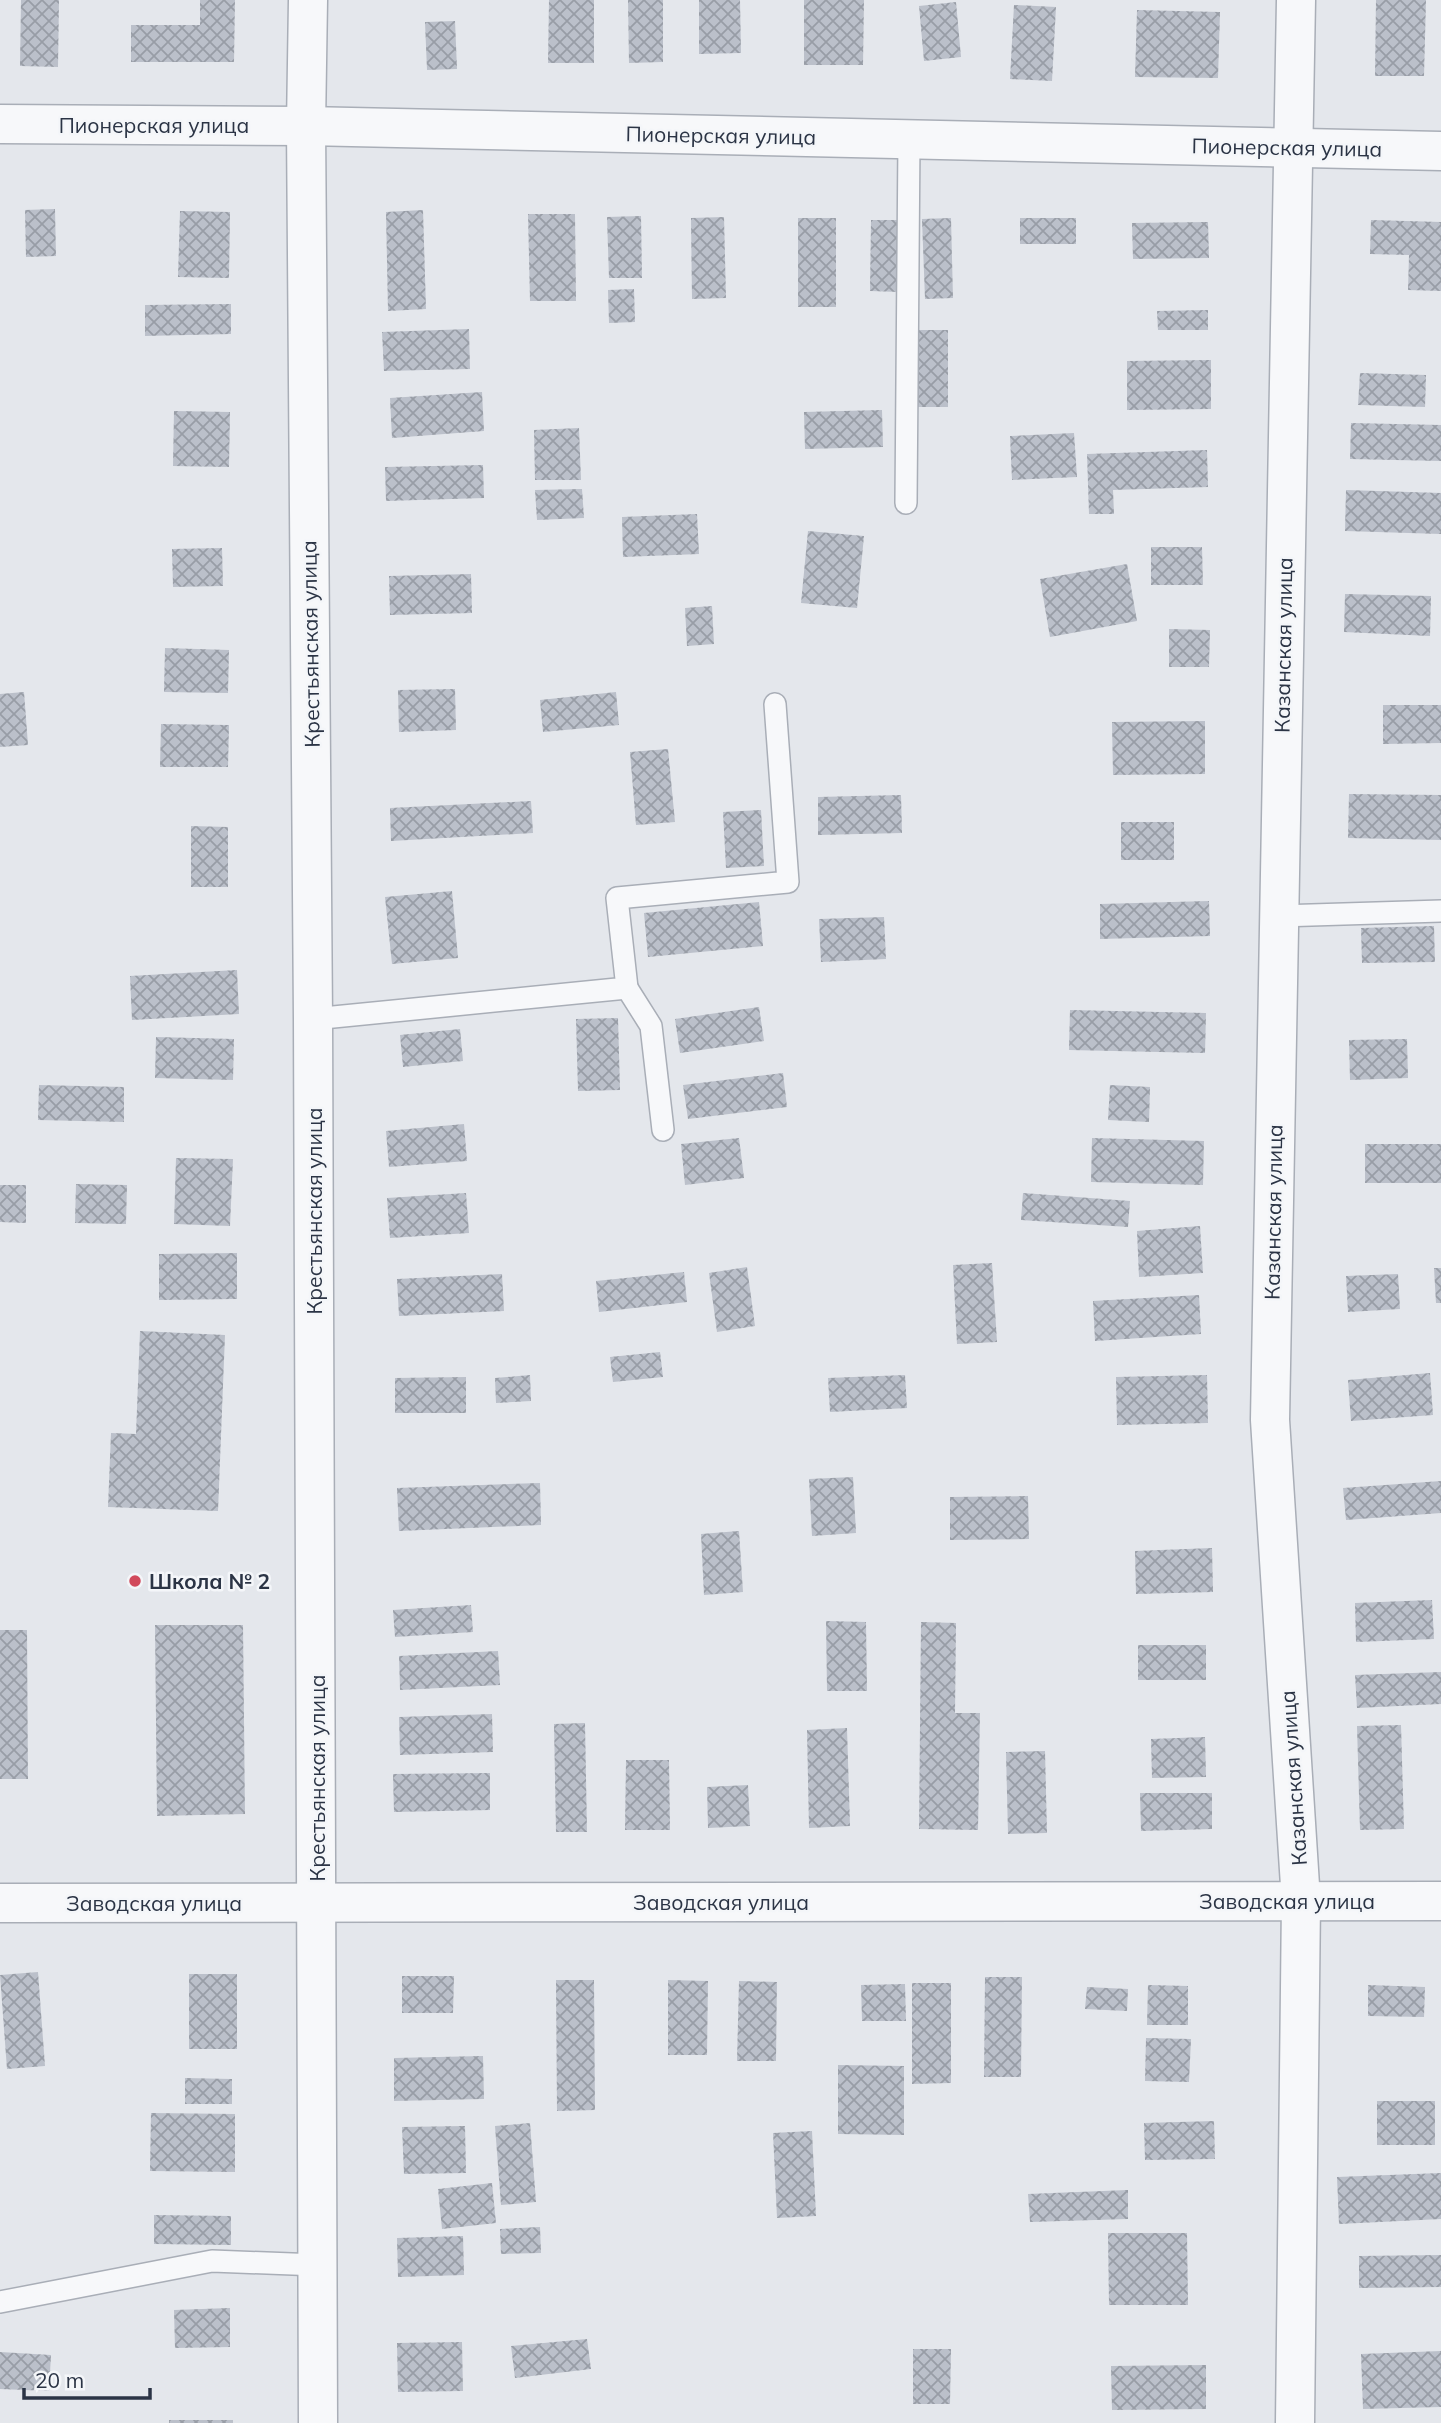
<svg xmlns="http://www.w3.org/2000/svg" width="1441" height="2423" font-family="Mulish,sans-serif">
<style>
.building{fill:url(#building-cross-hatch)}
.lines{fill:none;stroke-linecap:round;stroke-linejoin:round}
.lane-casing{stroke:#a9aeb7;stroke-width:24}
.street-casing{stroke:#a9aeb7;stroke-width:41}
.lane{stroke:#f7f8fa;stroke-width:21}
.street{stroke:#f7f8fa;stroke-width:38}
.poi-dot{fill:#d1495b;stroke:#f4f6f9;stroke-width:2.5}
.labels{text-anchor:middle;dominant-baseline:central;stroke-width:5;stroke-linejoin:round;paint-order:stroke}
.street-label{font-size:21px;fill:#2b3445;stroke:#f4f6f9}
.poi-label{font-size:21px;font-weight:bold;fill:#2b3445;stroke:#f4f6f9;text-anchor:start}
</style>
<defs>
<pattern id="building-cross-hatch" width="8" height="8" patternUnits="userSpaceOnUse" patternTransform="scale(1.75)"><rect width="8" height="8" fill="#bbc0ca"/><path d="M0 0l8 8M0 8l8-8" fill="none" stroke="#989da6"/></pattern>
</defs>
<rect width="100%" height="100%" fill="#e4e7ec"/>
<g class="building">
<path d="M21,0h38l-1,67 -38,-1z"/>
<path d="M200,0h35l-1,62h-103v-37h69z"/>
<path d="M549,0h45v63h-46z"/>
<path d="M628,0h35v62l-34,1z"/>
<path d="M699,0h41l1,53 -42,1z"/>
<path d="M804,0h60l-1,65h-59z"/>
<path d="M1376,0h50l-2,76h-49z"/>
<path d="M956,2l5,55 -37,4 -5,-55z"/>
<path d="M1014,5l42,2 -4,74 -42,-2z"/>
<path d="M1137,10l83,2 -2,66 -83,-1z"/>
<path d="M455,21l2,48 -30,1 -2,-48z"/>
<path d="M55,209l1,47 -30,1 -1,-47z"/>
<path d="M423,210l3,99 -38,2 -2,-99z"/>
<path d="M180,211l50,1 -1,66 -51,-1z"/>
<path d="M528,214h47l1,87h-46z"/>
<path d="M641,216l1,62h-33l-2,-61z"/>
<path d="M724,217l2,81 -34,1 -1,-81z"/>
<rect x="798" y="218" width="38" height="89"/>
<path d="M951,218l2,80 -28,1 -3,-80z"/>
<rect x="1020" y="218" width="56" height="26"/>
<path d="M871,220h27v72l-28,-1z"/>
<path d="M1371,220l70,2v69l-33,-1 1,-35 -39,-1z"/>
<path d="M1208,222l1,36 -76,1 -1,-36z"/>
<path d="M634,289l1,33 -26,1 -1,-33z"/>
<path d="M231,304v30l-86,2v-31z"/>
<path d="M1208,310v20h-50l-1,-19z"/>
<path d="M469,329l1,40 -86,2 -2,-39z"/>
<rect x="918" y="330" width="30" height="77"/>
<path d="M1211,360v49l-84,1v-49z"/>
<path d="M1360,373l66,2 -1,32 -67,-2z"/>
<path d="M482,392l2,39 -92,7 -2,-40z"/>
<path d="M882,410l1,37 -78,2 -1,-37z"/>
<path d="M174,411l56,1 -1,55 -56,-1z"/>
<path d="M1351,423l90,2v36l-91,-2z"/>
<path d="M579,428l2,52h-46l-1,-50z"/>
<path d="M1074,433l3,44 -65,3 -2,-44z"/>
<path d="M1207,450l1,37 -95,3 1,24h-25l-2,-60z"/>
<path d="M483,465l1,33 -98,3 -1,-34z"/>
<path d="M582,489l2,29 -47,2 -2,-30z"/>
<path d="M1346,490l95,3v41l-96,-3z"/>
<path d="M697,514l2,40 -76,3 -1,-40z"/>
<path d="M808,531l56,5 -7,72 -56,-5z"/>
<path d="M1151,547h51l1,38h-52z"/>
<path d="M222,548l1,38 -50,1 -1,-38z"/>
<path d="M1127,564l10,57 -87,16 -10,-58z"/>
<path d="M471,574l1,39 -82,2 -1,-39z"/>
<path d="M1345,594l86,2 -1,40 -86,-4z"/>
<path d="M712,606l2,38 -27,2 -2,-38z"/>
<path d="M1169,629l41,1 -1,37h-40z"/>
<path d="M165,648l64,2 -1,43 -64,-1z"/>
<path d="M455,689l1,41 -57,2 -1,-42z"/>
<path d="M24,692l4,53 -28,2v-53z"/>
<path d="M616,692l3,33 -76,7 -3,-32z"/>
<path d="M1383,705h58v38l-58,1z"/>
<path d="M1205,721v53l-92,1 -1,-53z"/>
<path d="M161,724l68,1 -1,42h-68z"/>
<path d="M668,749l7,73 -39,3 -6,-73z"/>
<path d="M1349,794l92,1v45l-93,-2z"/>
<path d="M901,795l1,38 -84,2v-38z"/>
<path d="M531,801l2,32 -142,8 -1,-33z"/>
<path d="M761,810l3,56 -38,2 -3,-56z"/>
<rect x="1121" y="822" width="53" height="38"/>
<path d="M191,826l37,1v60h-37z"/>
<path d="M452,891l6,67 -66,6 -7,-67z"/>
<path d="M1209,901l1,35 -110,3v-35z"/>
<path d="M759,902l4,44 -115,11 -4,-44z"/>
<path d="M884,917l2,42 -65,3 -2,-43z"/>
<path d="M1434,926l1,36 -73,1 -1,-35z"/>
<path d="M237,970l2,44 -107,6 -2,-44z"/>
<path d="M759,1007l5,34 -84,12 -5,-34z"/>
<path d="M1070,1010l136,3 -1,40 -136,-3z"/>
<path d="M618,1018l2,72 -42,1 -2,-72z"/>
<path d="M460,1029l3,32 -60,6 -3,-32z"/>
<path d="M156,1037l78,2 -1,41 -78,-2z"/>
<path d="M1407,1039l1,39 -58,2 -1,-40z"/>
<path d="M783,1073l4,34 -99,12 -5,-34z"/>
<path d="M39,1085l85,2v35l-86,-2z"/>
<path d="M1110,1085l40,2 -1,35 -41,-2z"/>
<path d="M464,1124l3,37 -78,6 -3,-36z"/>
<path d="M739,1138l5,40 -59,7 -4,-41z"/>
<path d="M1092,1138l112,3 -1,44 -112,-3z"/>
<rect x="1365" y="1144" width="76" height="39"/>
<path d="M176,1158l57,1 -3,67 -56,-2z"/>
<path d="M76,1184l51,1 -1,39 -51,-1z"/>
<path d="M0,1185h26v38l-26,-1z"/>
<path d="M466,1193l3,40 -79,5 -3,-40z"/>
<path d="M1023,1193l107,8 -2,26 -107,-7z"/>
<path d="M1200,1226l3,47 -64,4 -2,-46z"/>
<path d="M237,1253v46l-78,1v-46z"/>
<path d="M992,1263l5,79 -40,2 -4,-79z"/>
<path d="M747,1267l8,59 -38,6 -8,-59z"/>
<path d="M1434,1268h7v35h-5z"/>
<path d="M684,1272l3,30 -88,10 -3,-31z"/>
<path d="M502,1274l2,37 -105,5 -2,-37z"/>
<path d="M1398,1274l2,35 -52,3 -2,-36z"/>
<path d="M1199,1295l2,39 -106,7 -2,-40z"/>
<path d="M140,1331l85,4 -7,176 -110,-4 3,-74 25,1z"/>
<path d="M660,1352l3,25 -50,5 -3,-25z"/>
<path d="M1430,1373l3,42 -82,6 -3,-41z"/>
<path d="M530,1375l1,26 -35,2 -1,-25z"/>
<path d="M905,1375l2,33 -77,4 -2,-34z"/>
<path d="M1207,1375l1,48 -91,2 -1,-48z"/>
<path d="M466,1377v36h-71v-35z"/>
<path d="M853,1477l3,56 -44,3 -3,-57z"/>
<path d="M1441,1481v32l-95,7 -3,-32z"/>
<path d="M540,1483l1,42 -142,6 -2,-43z"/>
<path d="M1028,1496l1,43 -79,1v-43z"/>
<path d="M739,1531l4,61 -39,3 -3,-61z"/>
<path d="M1212,1548l1,44 -77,2 -1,-43z"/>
<path d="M1432,1600l2,39 -78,3 -1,-39z"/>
<path d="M471,1605l2,27 -78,5 -2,-27z"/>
<path d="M826,1621l40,1 1,69h-40z"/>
<path d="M921,1622l35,1 -1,90h25l-2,117 -59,-1z"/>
<path d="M155,1625h88l2,189 -88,2z"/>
<path d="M0,1630h27l1,149h-28z"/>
<rect x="1138" y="1645" width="68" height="35"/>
<path d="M498,1651l2,34 -100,5 -1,-34z"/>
<path d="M1441,1672v32l-84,4 -2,-33z"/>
<path d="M492,1714l1,38 -93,3 -1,-38z"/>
<path d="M585,1723l2,109h-31l-2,-108z"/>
<path d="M1401,1725l3,104 -44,1 -3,-104z"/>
<path d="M847,1728l3,98 -41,2 -2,-98z"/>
<path d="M1205,1737l1,40 -54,1 -1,-39z"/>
<path d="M1045,1751l2,82 -39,1 -2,-82z"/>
<path d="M626,1760h43l1,70h-45z"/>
<path d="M490,1773v37l-96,2 -1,-38z"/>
<path d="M748,1785l2,41 -42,2 -1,-41z"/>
<path d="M1140,1793h72v36l-71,2z"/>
<path d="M38,1972l7,94 -38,3 -7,-94z"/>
<rect x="189" y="1974" width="48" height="75"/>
<path d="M402,1976h52l-1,37h-51z"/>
<path d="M985,1977h37l-1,100h-37z"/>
<path d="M556,1980h38l1,130 -38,1z"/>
<path d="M668,1980l40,1 -1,74h-39z"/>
<path d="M739,1981l38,1 -1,79h-39z"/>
<path d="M912,1983h39v100l-39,1z"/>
<path d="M905,1984l1,37h-44l-1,-36z"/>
<path d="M1148,1985l40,1v39h-41z"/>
<path d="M1368,1985l57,2 -1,30 -56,-1z"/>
<path d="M1087,1987l41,2 -1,22 -42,-2z"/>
<path d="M1146,2038l45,1 -2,43 -44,-1z"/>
<path d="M483,2056l1,43 -90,2v-43z"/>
<path d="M838,2065l66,1v69l-66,-1z"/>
<path d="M185,2078l47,1v25h-47z"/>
<rect x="1377" y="2101" width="58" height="44"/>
<path d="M151,2113l84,1v58l-85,-1z"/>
<path d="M1214,2121l1,38 -70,1 -1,-37z"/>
<path d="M530,2123l6,79 -35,3 -6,-79z"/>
<path d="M465,2126l1,47 -62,1 -2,-47z"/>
<path d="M812,2131l4,85 -39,2 -4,-85z"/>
<path d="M1441,2173v46l-102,5 -2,-47z"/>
<path d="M492,2183l4,40 -54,6 -4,-40z"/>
<path d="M1128,2190v29l-98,3 -2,-28z"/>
<path d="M154,2215l77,1v29l-77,-1z"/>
<path d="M540,2227l1,26 -40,1 -1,-25z"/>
<path d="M1108,2233h79l1,72h-79z"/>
<path d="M463,2236l1,39 -66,2 -1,-39z"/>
<path d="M1441,2255v32l-82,1v-32z"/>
<path d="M230,2308v39l-55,1 -1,-38z"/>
<path d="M587,2339l4,30 -76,9 -4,-32z"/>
<path d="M462,2342l1,49 -65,1 -1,-49z"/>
<path d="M913,2349h38l-1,55h-37z"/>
<path d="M1441,2351v56l-78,2 -2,-55z"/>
<path d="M0,2352l51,3 -2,36 -49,-2z"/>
<path d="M1206,2365v44l-94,1 -1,-44z"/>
<rect x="169" y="2420" width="64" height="3"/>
</g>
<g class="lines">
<g class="lane-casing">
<g id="lane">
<path d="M906,503l3,-364"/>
<path d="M1279,916l162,-5"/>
<path d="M627,988l24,38 12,104"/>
<path d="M313,1019l314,-31 -10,-90 171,-16 -13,-178"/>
<path d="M0,2302l212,-41 106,4"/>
</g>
</g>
<g class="street-casing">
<g id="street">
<path d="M308,0l-2,126 7,893 5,1404"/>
<path d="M0,124l306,2 1135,25"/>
<path d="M0,1903l1441,-2"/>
<path d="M1295,2423l6,-522 -31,-481 26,-1420"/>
</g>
</g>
<use href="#lane" class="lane"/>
<use href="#street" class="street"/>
</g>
<circle class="poi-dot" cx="135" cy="1581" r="7"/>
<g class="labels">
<g class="street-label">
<text x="154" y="125">Пионерская улица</text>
<text transform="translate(721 135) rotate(1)">Пионерская улица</text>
<text transform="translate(1287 147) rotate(1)">Пионерская улица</text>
<text transform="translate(310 644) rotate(-91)">Крестьянская улица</text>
<text transform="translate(1283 645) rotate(-89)">Казанская улица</text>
<text transform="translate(314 1211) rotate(-90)">Крестьянская улица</text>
<text transform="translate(1273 1212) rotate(-89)">Казанская улица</text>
<text transform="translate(317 1778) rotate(-90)">Крестьянская улица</text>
<text transform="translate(1293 1778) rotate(-94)">Казанская улица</text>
<text x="1287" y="1901">Заводская улица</text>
<text x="721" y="1902">Заводская улица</text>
<text x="154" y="1903">Заводская улица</text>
</g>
<g class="poi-label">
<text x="149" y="1581">Школа № 2</text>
</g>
</g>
<path d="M24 2388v10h126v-10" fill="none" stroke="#2b3445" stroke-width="3.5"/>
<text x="35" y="2388" font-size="21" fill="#2b3445" stroke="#f4f6f9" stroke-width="5" paint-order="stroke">20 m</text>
</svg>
